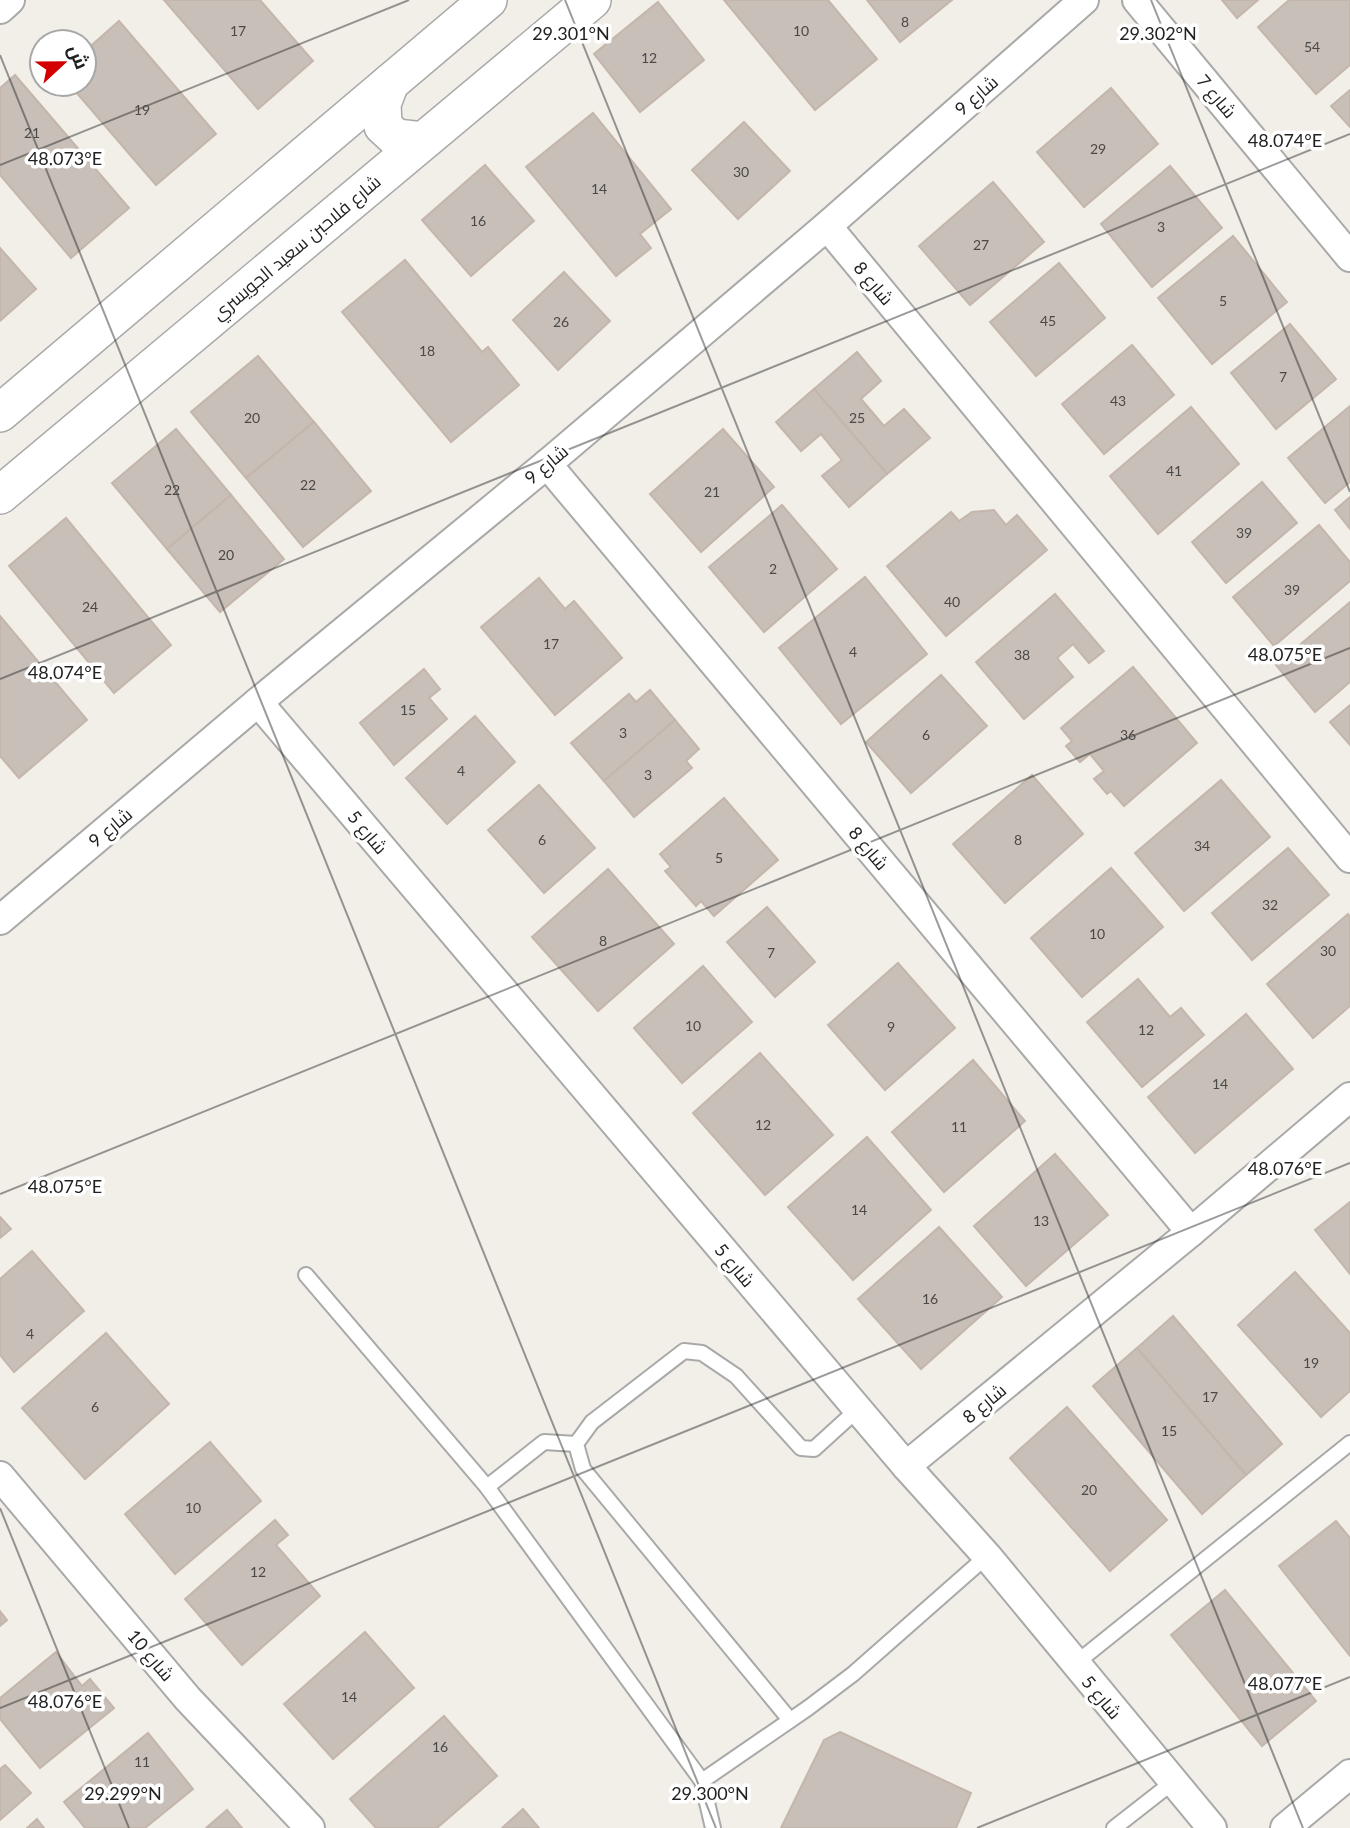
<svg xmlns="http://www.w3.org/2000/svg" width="1350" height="1828" font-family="Lato,Cairo,sans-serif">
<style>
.building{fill:#c7bfb8;stroke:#c4b6ab;stroke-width:2}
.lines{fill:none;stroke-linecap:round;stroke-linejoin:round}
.service-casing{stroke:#a9a9a9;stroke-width:18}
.minor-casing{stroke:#a9a9a9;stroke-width:32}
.tertiary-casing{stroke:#a9a9a9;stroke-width:40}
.service{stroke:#fff;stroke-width:14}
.minor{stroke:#fff;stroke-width:28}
.tertiary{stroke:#fff;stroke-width:37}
.ticks{fill:none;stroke:#222;stroke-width:2;stroke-opacity:0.45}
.labels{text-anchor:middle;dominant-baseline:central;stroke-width:7;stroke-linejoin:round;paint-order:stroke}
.number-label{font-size:14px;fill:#4b4948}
.street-label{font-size:18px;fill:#222;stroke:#fff}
.ticks-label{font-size:18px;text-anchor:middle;fill:#222;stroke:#fff;stroke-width:7;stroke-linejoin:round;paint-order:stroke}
</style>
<rect width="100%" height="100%" fill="#f2efe9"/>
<g class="building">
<path d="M164,0h96l53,61 -55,48z"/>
<path d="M724,0h104l49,59 -62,51z"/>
<path d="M867,0h85l-52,42z"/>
<path d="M1222,0h36l-21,18z"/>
<path d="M1289,0h61v65l-34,29 -58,-67z"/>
<path d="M658,2l46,58 -64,52 -46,-58z"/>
<path d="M119,21l97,113 -60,51 -87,-101h15v-32z"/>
<path d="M15,75l114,133 -58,50 -71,-83v-87z"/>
<path d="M1111,88l47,56 -74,63 -47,-55z"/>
<path d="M1350,90v37l-19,-21z"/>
<path d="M593,113l78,96 -31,25 11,14 -35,28 -90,-109z"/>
<path d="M744,122l46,49 -52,48 -46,-49z"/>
<path d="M485,165l49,56 -63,55 -49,-56z"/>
<path d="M1170,166l52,62 -70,59 -51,-63z"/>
<path d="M993,182l51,60 -74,63 -51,-59z"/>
<path d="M1233,236l54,66 -75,62 -54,-66z"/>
<path d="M0,248l36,41 -36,32z"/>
<path d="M405,260l77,92 6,-5 31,38 -68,57 -109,-130z"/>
<path d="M1059,263l46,55 -69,58 -46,-54z"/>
<path d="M564,272l46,49 -52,49 -45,-50z"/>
<path d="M1290,324l46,55 -60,50 -45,-56z"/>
<path d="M1132,345l42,50 -70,59 -42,-50z"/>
<path d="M857,352l24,29 -20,18 23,27 20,-17 26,29 -43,36 -73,-85z"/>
<path d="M258,356l56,66 -68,56 -55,-66z"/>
<path d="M814,389l73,85 -38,33 -27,-31 20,-16 -21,-26 -20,17 -25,-29z"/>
<path d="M1350,406v76l-25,21 -37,-45z"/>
<path d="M1191,407l48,57 -81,70 -48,-58z"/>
<path d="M314,422l57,69 -68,56 -57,-69z"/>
<path d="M176,429l55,66 -64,54 -55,-66z"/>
<path d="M723,429l51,58 -73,65 -51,-58z"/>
<path d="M1262,482l35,41 -71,60 -34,-41z"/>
<path d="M231,495l53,64 -64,53 -53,-63z"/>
<path d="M1350,497v32l-15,-19z"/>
<path d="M782,505l55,64 -73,63 -55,-65z"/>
<path d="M994,510l12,15 11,-10 30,35 -101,86 -59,-70 64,-54 8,9 13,-9z"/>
<path d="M66,518l105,127 -57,48 -105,-127z"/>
<path d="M1319,525l31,37v19l-76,65 -41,-49z"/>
<path d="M865,577l62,77 -86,70 -62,-76z"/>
<path d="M539,578l26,31 9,-8 48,57 -67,57 -74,-88z"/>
<path d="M1055,594l49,57 -15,12 -16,-19 -16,14 16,19 -49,42 -48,-57z"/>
<path d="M1350,602v80l-35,30 -39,-47z"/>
<path d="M0,616l87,104 -68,58 -19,-22z"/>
<path d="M1133,667l64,76 -73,63 -13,-15 -4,3 -13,-15 10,-8 -14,-17 -10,8 -14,-16 6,-5 -11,-13z"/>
<path d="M424,669l16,20 -11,9 18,21 -53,46 -34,-42z"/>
<path d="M941,675l46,51 -76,67 -45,-51z"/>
<path d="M650,690l25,30 -71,61 -33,-38 58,-49 7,8z"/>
<path d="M1350,705v40l-20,-23z"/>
<path d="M475,716l40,46 -68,62 -41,-46z"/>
<path d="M675,720l24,29 -13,12 6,7 -58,49 -30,-36z"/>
<path d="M1032,775l51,59 -78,69 -52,-59z"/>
<path d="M1221,780l49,57 -86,74 -49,-58z"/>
<path d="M539,785l56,63 -51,45 -56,-63z"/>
<path d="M724,798l54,62 -64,56 -13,-15 -5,5 -31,-35 6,-4 -11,-13z"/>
<path d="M1288,848l41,47 -77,65 -40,-47z"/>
<path d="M1111,868l52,59 -81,70 -51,-59z"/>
<path d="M608,869l66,75 -76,67 -66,-74z"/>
<path d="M767,907l48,55 -40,35 -48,-55z"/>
<path d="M1348,914l2,3v89l-37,32 -46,-54z"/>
<path d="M898,963l57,65 -70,62 -57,-65z"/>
<path d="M703,966l49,56 -70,61 -48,-55z"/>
<path d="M1138,979l32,38 11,-9 23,27 -62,52 -55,-65z"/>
<path d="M1246,1014l47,55 -98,84 -47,-56z"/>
<path d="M760,1053l73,82 -68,60 -72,-82z"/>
<path d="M973,1060l52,61 -81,71 -52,-60z"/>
<path d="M867,1137l64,73 -78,70 -65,-73z"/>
<path d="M1055,1154l53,61 -82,71 -52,-60z"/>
<path d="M1350,1202v72l-35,-44z"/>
<path d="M0,1217l11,12 -11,9z"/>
<path d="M939,1227l63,70 -81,72 -63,-70z"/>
<path d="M32,1251l52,60 -70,61 -14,-17v-76z"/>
<path d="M1295,1272l55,61v58l-29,26 -83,-92z"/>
<path d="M1173,1316l109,128 -36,31 -109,-127z"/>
<path d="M106,1333l63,71 -84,75 -63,-71z"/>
<path d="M1137,1348l109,127 -44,39 -109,-128z"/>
<path d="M1067,1407l100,113 -57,51 -100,-113z"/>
<path d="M210,1442l51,59 -86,73 -50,-60z"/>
<path d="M275,1520l13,15 -12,10 44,51 -78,69 -57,-66z"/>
<path d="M1336,1521l14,17v118l-71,-90z"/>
<path d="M1225,1590l91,111 -54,45 -91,-111z"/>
<path d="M0,1611l7,9 -7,6z"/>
<path d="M365,1632l49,56 -81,71 -49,-55z"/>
<path d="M56,1652l26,34 8,-7 24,29 -74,60 -40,-49v-21z"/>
<path d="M444,1716l53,60 -60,52h-61l-26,-29z"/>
<path d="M840,1732l131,61 -15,35h-175l43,-88z"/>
<path d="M148,1733l45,56 -48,39h-60l-21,-26z"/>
<path d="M5,1765l26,28 -31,27v-51z"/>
<path d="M523,1809l16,19h-37z"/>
<path d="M227,1810l15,18h-36z"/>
<path d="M37,1819l7,9h-17z"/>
</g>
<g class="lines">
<g class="service-casing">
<g id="service">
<path d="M306,1275l181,212 215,294 11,47"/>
<path d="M487,1487l57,-45 32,2"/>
<path d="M1075,1664l275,-221"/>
<path d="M790,1720l-207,-251 -7,-25 16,-22 92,-71 18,2 34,23 65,72 13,1 44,-40"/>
<path d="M702,1781l106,-73 45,-34 134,-118"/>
<path d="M1114,1828l59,-46"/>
</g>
</g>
<g class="minor-casing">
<g id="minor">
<path d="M1137,0l213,257"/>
<path d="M0,9l10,-9"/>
<path d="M827,226l523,632"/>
<path d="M547,464l644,768"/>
<path d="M258,702l648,764 81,90 225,272"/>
<path d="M0,920l258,-218 289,-238 280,-238 257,-226"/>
<path d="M906,1466l285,-234 159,-135"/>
<path d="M0,1476l188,223 122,129"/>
<path d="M1285,1828l65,-54"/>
</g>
</g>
<g class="tertiary-casing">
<g id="tertiary">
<path d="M390,83l-8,21 1,22 13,12 27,3"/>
<path d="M0,413l488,-413"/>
<path d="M0,495l592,-495"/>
</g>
</g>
<use href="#service" class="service"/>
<use href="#minor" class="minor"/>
<use href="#tertiary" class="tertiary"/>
</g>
<path class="ticks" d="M565,0l738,1828M1151,0l199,492M0,55l716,1773M0,165l409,-165M0,679l1350,-545M0,1194l1350,-546M0,1508l129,320M0,1708l1350,-545M977,1828l373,-151"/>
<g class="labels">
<g class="number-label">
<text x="905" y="21">8</text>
<text x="238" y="30">17</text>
<text x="801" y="30">10</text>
<text x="1312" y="46">54</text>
<text x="649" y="57">12</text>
<text x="142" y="109">19</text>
<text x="32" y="132">21</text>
<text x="1098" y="148">29</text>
<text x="741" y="171">30</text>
<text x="599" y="188">14</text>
<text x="478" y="220">16</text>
<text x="1161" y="226">3</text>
<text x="981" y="244">27</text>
<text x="1223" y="300">5</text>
<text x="1048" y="320">45</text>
<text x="561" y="321">26</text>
<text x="427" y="350">18</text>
<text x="1283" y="376">7</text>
<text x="1118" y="400">43</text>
<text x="252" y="417">20</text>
<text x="857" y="417">25</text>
<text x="1174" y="470">41</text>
<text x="308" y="484">22</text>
<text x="172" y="489">22</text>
<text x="712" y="491">21</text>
<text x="1244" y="532">39</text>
<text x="226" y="554">20</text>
<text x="773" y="568">2</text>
<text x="1292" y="589">39</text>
<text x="952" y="601">40</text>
<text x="90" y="606">24</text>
<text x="551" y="643">17</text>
<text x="853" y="651">4</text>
<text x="1022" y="654">38</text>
<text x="408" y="709">15</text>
<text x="623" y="732">3</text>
<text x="926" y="734">6</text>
<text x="1128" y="734">36</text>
<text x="461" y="770">4</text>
<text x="648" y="774">3</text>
<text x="542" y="839">6</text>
<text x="1018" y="839">8</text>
<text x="1202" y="845">34</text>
<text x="719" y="857">5</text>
<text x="1270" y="904">32</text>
<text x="1097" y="933">10</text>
<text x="603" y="940">8</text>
<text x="1328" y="950">30</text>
<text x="771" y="952">7</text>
<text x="693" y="1025">10</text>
<text x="891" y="1026">9</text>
<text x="1146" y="1029">12</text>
<text x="1220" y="1083">14</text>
<text x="763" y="1124">12</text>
<text x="959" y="1126">11</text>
<text x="859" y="1209">14</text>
<text x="1041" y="1220">13</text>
<text x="930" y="1298">16</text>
<text x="30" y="1333">4</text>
<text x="1311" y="1362">19</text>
<text x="1210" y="1396">17</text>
<text x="95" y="1406">6</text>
<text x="1169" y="1430">15</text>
<text x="1089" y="1489">20</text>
<text x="193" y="1507">10</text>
<text x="258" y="1571">12</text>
<text x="349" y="1696">14</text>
<text x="440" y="1746">16</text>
<text x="142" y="1761">11</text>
</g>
<g class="street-label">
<text transform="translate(976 95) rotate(-41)">شارع 9</text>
<text transform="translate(1217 96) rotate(50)">شارع 7</text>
<text transform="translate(296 247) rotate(-40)">شارع فلاحبن سعيد الجويسري</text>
<text transform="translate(874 283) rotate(50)">شارع 8</text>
<text transform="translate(546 464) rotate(-40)">شارع 9</text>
<text transform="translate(110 827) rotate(-40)">شارع 9</text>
<text transform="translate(368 832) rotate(50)">شارع 5</text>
<text transform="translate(869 848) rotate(50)">شارع 8</text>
<text transform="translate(735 1265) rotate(50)">شارع 5</text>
<text transform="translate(984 1403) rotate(-40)">شارع 8</text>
<text transform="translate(151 1655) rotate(50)">شارع 10</text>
<text transform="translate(1102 1697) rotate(50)">شارع 5</text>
</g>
</g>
<g class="ticks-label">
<text x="571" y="40">29.301°N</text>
<text x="1158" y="40">29.302°N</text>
<text x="1285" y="147">48.074°E</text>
<text x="65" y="165">48.073°E</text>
<text x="1285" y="661">48.075°E</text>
<text x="65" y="679">48.074°E</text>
<text x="1285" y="1175">48.076°E</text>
<text x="65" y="1193">48.075°E</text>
<text x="1285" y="1690">48.077°E</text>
<text x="65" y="1708">48.076°E</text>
<text x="123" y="1800">29.299°N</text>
<text x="710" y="1800">29.300°N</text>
</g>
<g transform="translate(63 63) rotate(68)"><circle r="33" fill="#ffffff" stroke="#a7a7a7" stroke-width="2"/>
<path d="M0-5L12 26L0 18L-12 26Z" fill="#d40000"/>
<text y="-10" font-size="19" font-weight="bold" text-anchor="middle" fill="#222222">ش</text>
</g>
</svg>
